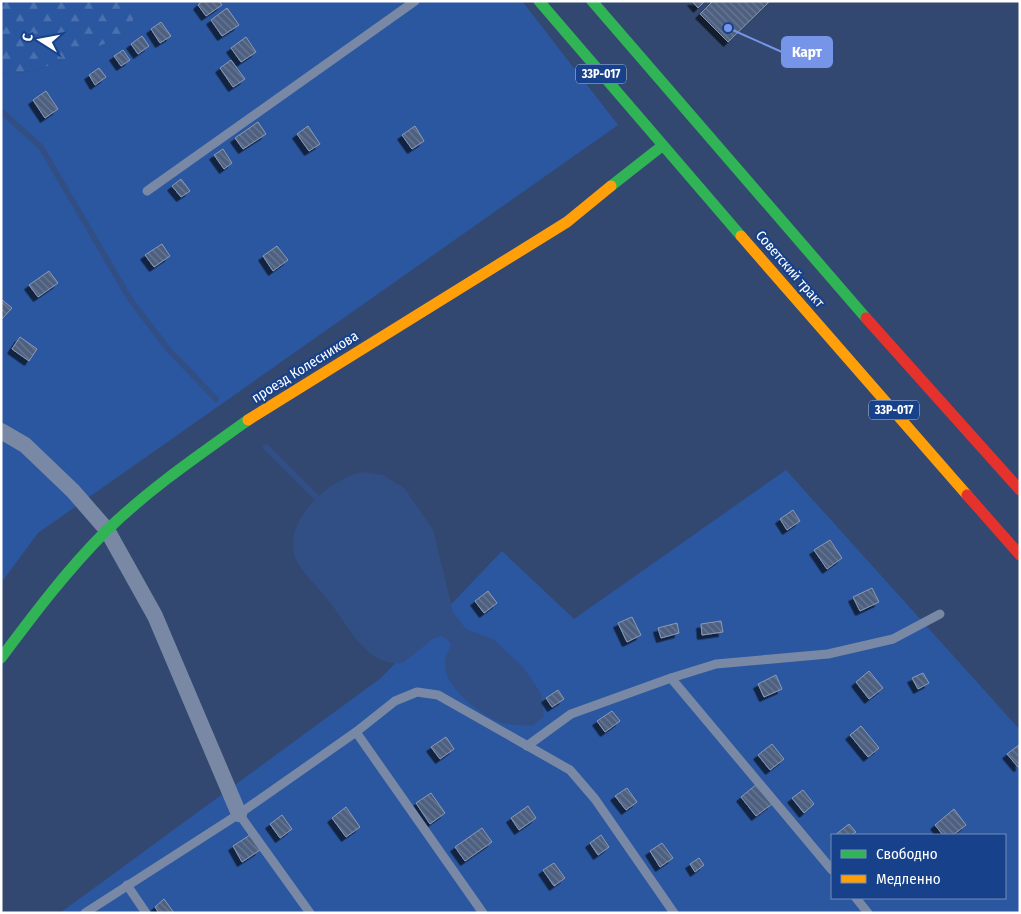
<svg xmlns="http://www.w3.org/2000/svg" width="1021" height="914" font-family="'Fira Sans Condensed',sans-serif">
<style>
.forest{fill:url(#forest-firs)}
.green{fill:#2b57a1;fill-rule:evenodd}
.water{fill:#324f85}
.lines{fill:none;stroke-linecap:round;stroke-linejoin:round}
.stream{stroke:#324f85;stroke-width:6}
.building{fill:url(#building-back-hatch);stroke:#8d9ab3;filter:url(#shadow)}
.lane{stroke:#7989a5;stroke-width:9}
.street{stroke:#7989a5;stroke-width:16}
.fast{stroke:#30b455;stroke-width:11}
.slow{stroke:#ff9f0a;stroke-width:11}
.jam{stroke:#e5322d;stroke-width:11}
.labels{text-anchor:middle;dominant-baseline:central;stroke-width:4.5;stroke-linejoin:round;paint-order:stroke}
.shield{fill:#17418b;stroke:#b9c6dc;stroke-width:1}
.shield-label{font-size:12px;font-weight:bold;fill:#fff}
.street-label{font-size:14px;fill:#fff;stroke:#17418b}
.leader{fill:none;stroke:#7795e8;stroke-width:2}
.callout-dot{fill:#7795e8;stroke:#17418b;stroke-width:2}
.callout{fill:#7795e8;stroke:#7795e8;stroke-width:2}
.callout-label{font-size:15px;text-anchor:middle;font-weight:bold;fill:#fff}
</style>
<defs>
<pattern id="forest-firs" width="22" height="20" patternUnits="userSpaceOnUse" patternTransform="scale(1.25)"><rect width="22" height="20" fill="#2b57a1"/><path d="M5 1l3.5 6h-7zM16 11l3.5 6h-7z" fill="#4b70af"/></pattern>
<pattern id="building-back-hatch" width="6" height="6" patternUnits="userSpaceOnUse" patternTransform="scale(1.25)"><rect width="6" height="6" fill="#4e6080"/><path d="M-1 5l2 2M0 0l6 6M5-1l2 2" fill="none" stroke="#697893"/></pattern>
<filter id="shadow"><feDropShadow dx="-4.5" dy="4.5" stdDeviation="0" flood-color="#0009"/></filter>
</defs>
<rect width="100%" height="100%" fill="#324870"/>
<path class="forest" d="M1,1h138v10l-16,26 -88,34 -34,3z"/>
<g class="green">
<path d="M139,1h383l96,124 -580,408 -37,50v-509l34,-3 87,-34 17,-26z"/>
<path d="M786,470l234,260v183h-960l321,-235 121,-127 72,68zM832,835h173v63h-173z"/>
</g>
<path class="water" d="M362,472l21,3 22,14 28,41 20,82 13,17 27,10 30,28 18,26 3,23 -11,10c-10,-1 -21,0 -31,-3 -20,-7 -62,-38 -57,-63 1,-5 4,-10 6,-15l-2,-4 -8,-5 -8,3 -30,24c-39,3 -54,-38 -75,-63 -9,-12 -24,-25 -31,-39 -18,-38 32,-82 65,-89z"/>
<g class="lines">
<g class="stream">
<path d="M1,111l40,36 89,152 38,50 48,50"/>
<path d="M266,447l50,50"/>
</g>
</g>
<g class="building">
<path d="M202,1h17l3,4 -16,11 -8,-11z"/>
<path d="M692,1h13l-7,7z"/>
<path d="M713,1h57l-42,41 -28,-28z"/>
<path d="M227,8l12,17 -17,11 -11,-16z"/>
<path d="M161,22l10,14 -11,7 -9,-14z"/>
<path d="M142,36l7,10 -11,8 -7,-10z"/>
<path d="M246,37l10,15 -15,10 -10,-14z"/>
<path d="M123,50l7,10 -9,6 -7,-10z"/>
<path d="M231,60l14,19 -12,8 -13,-19z"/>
<path d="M99,68l7,9 -11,8 -6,-10z"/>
<path d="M46,91l12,18 -13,9 -12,-18z"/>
<path d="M258,122l8,12 -23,15 -8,-11z"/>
<path d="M308,126l12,18 -11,7 -12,-17z"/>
<path d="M415,126l9,15 -12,8 -10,-14z"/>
<path d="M223,149l9,14 -8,6 -10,-14z"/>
<path d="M181,179l9,12 -9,6 -9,-11z"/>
<path d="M162,244l8,12 -16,11 -9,-12z"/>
<path d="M277,246l11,14 -15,11 -10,-15z"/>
<path d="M49,271l9,12 -20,14 -9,-12z"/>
<path d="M1,299l11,9 -11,12z"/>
<path d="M20,337l17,12 -8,12 -17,-12z"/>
<path d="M793,510l7,11 -13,9 -7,-11z"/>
<path d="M830,540l12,18 -15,11 -13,-19z"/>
<path d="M872,588l7,14 -19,9 -7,-14z"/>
<path d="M488,591l9,12 -13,10 -9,-12z"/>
<path d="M632,617l9,18 -14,7 -9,-19z"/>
<path d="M721,621l2,11 -21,3 -1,-11z"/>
<path d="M677,623l2,10 -18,5 -3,-10z"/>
<path d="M869,671l14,17 -14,11 -13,-17z"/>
<path d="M923,673l6,10 -11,6 -6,-11z"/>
<path d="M776,675l6,14 -18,8 -6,-13z"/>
<path d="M558,690l6,9 -12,8 -6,-9z"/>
<path d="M612,711l8,10 -15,11 -8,-11z"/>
<path d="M861,726l18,22 -11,9 -18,-22z"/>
<path d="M446,737l8,12 -14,10 -9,-12z"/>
<path d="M772,744l12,15 -14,11 -12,-15z"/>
<path d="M1019,745l1,21 -2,1 -11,-13z"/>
<path d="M757,784l15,20 -16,12 -15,-19z"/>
<path d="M627,788l10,14 -11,8 -11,-14z"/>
<path d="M803,790l11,14 -10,9 -12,-15z"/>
<path d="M431,793l14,20 -15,11 -14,-21z"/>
<path d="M528,806l8,12 -17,12 -8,-12z"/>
<path d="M346,807l14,20 -14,10 -14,-19z"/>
<path d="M954,809l12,16 -13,10h-10l-8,-10z"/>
<path d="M282,815l10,14 -12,9 -10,-14z"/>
<path d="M849,824l7,8 -5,3h-16z"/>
<path d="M482,828l10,14 -27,19 -10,-14z"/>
<path d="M250,835l10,15 -18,12 -9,-16z"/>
<path d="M601,835l8,12 -11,8 -8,-12z"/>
<path d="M662,843l11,15 -13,9 -10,-16z"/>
<path d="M699,858l5,7 -9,7 -5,-8z"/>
<path d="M554,863l11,15 -11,8 -11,-16z"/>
<path d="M164,899l10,14h-15l-4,-6z"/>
</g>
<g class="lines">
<g class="lane">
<path d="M147,191l268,-190"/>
<path d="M671,678l45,-14 112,-10 65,-15 47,-25"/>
<path d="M356,732l127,181"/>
<path d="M527,746l44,-32 100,-36 161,192"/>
<path d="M239,814l71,99"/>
<path d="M127,885l19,28"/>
<path d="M856,898l12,15"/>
<path d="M85,913l154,-99 117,-82 39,-31 22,-9 21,3 132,75 25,29 79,114"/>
</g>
<path class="street" d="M1,431l24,14 48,46 34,39 48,86 84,198"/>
<g class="fast">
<path d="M539,1l202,235"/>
<path d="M592,1l274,317"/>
<path d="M611,186l51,-40"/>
<path d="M1,658c33,-44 66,-88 105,-127 43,-42 93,-76 142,-111"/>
</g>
<g class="slow">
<path d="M741,236l226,259"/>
<path d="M248,420l319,-198 44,-36"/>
</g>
<g class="jam">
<path d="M866,318l154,172"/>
<path d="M967,495l53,60"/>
</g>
</g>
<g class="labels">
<g class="shield">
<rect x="576" y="64.5" width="50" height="19" rx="4"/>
<rect x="869" y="400.5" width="50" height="19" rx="4"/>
</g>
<g class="shield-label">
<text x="601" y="74">33Р-017</text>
<text x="894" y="410">33Р-017</text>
</g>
<g class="street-label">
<text transform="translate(790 269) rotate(49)">Советский тракт</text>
<text transform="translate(305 367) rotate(-32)">проезд Колесникова</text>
</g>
</g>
<path class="leader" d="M728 28L782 52"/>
<circle class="callout-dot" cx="728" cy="28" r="5"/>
<rect class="callout" x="782" y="37" width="50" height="30" rx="5"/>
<g class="callout-label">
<text x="807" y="57">Карт</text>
</g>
<rect width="1021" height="914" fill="none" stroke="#ffffff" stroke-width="5"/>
<rect x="831" y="834" width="175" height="65" fill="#17418b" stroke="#748db9"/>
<rect x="841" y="850" width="25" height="8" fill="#30b455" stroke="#748db9"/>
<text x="876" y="859" font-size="15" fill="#ffffff">Свободно</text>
<rect x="841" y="875" width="25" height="8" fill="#ff9f0a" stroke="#748db9"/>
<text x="876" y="884" font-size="15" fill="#ffffff">Медленно</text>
<g transform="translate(40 40) rotate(281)" stroke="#17418b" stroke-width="4" paint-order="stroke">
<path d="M0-4L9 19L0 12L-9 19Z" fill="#ffffff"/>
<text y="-8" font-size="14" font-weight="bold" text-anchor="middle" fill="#ffffff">С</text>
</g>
</svg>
